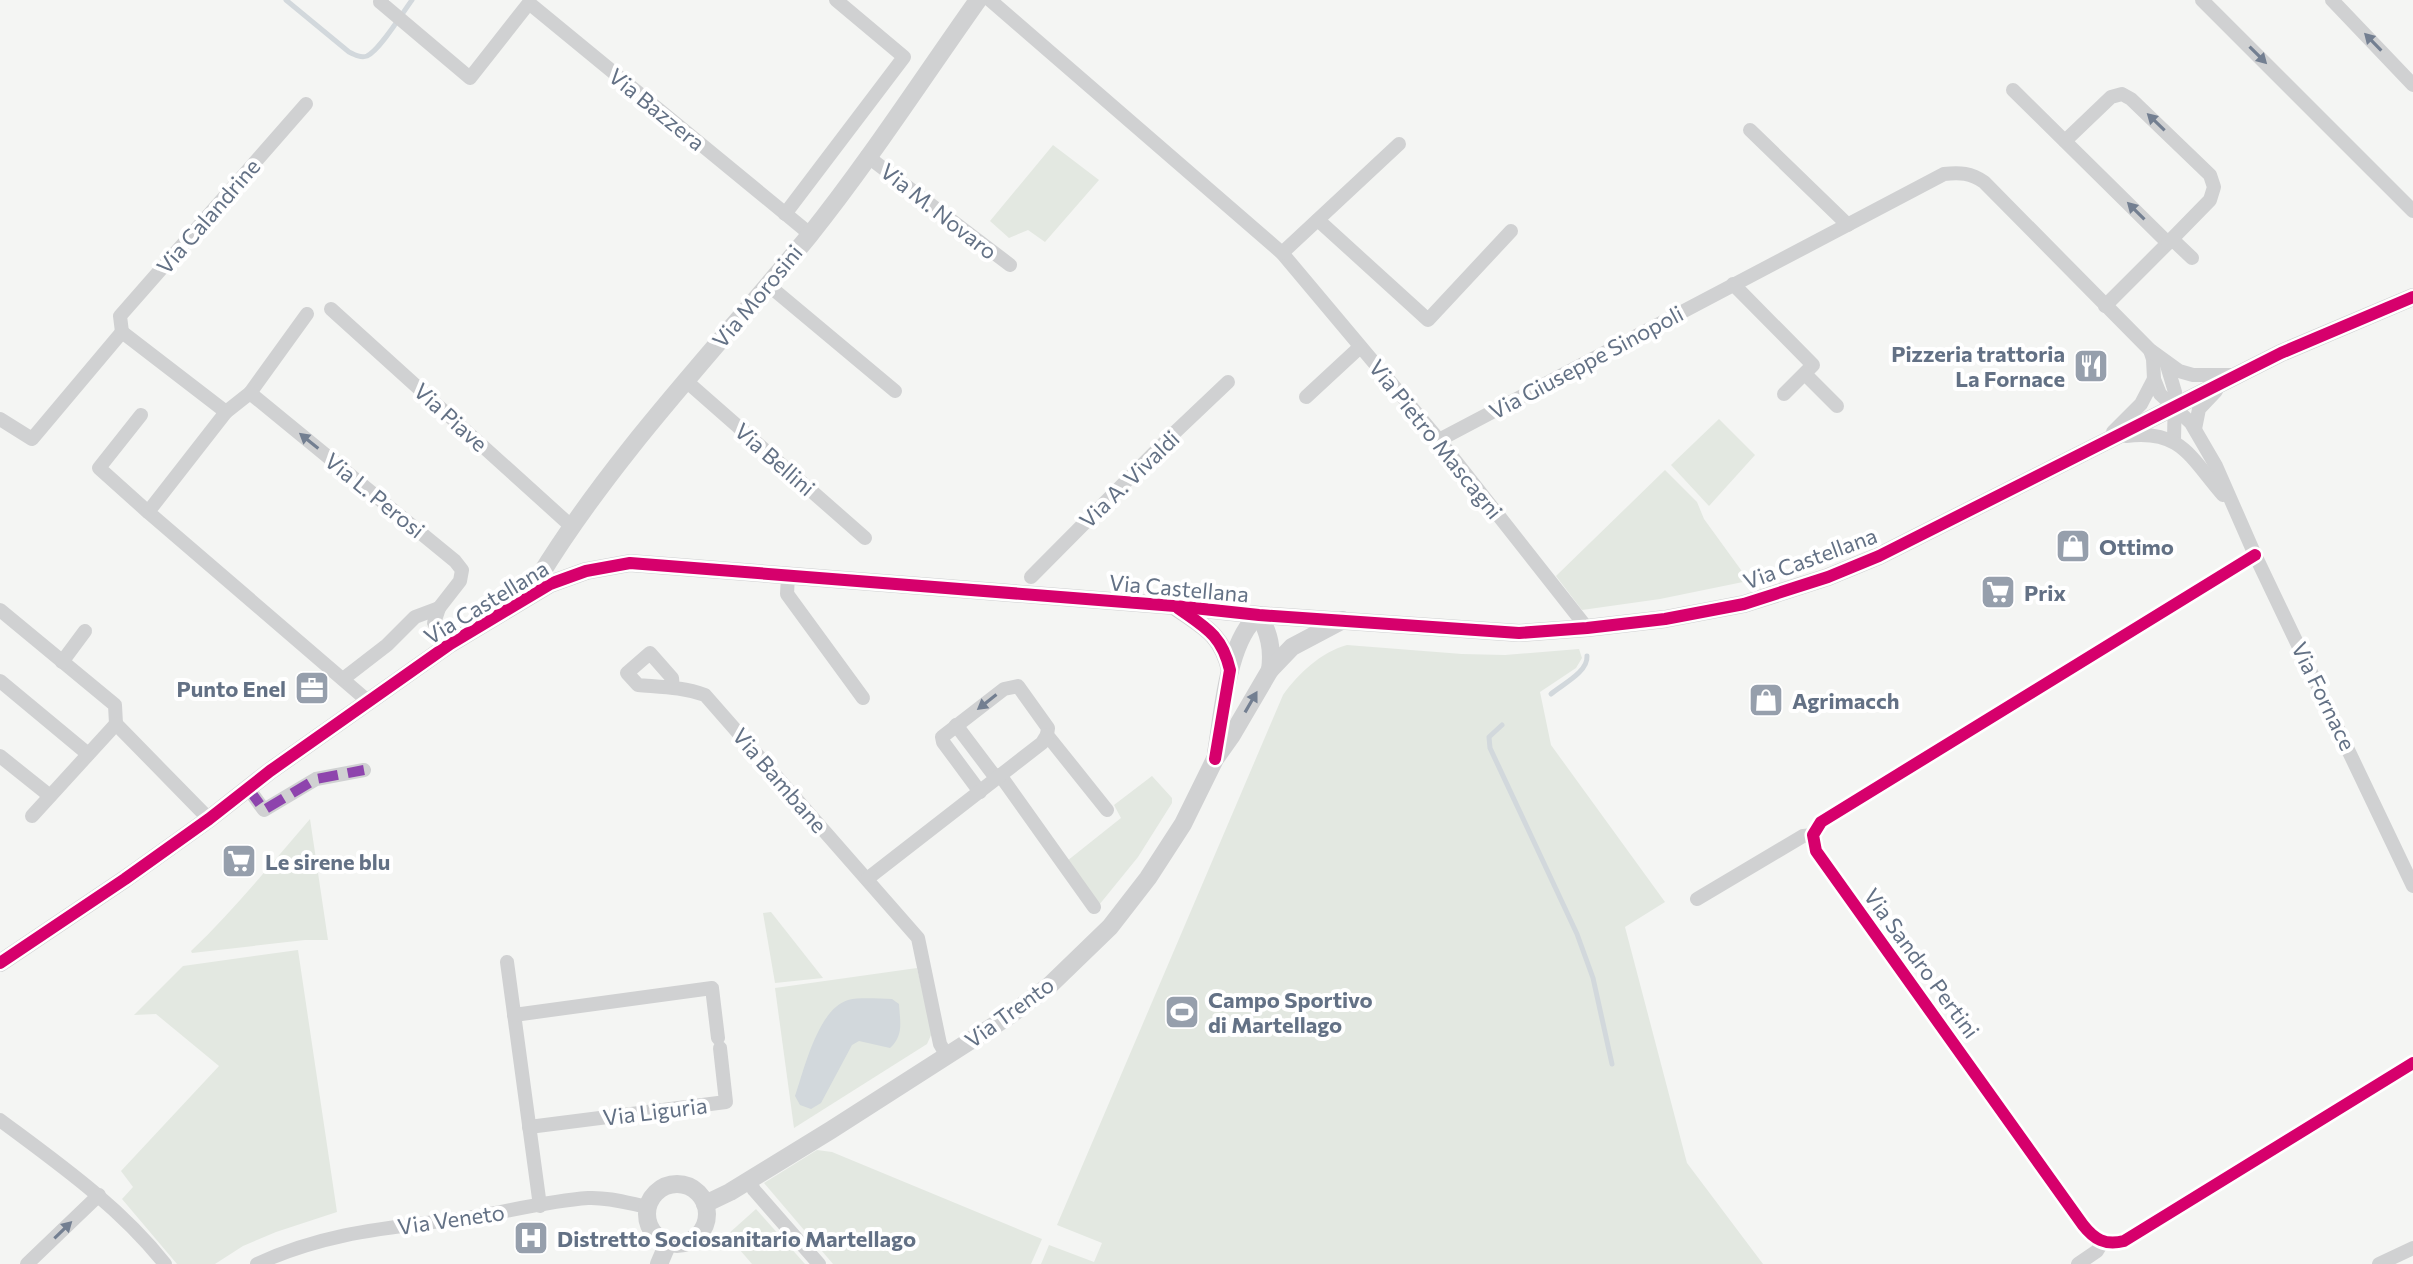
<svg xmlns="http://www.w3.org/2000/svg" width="2413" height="1264" font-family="Commissioner,sans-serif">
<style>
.green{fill:#e3e8e1}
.water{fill:#d2d8dc}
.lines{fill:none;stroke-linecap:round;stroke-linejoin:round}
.stream{stroke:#d2d8dc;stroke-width:5}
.minor{stroke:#d0d1d2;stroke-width:14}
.tertiary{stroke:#d0d1d2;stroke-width:18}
.quiet{stroke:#8e44ad;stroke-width:10;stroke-dasharray:20 10;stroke-linecap:butt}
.cycleway-casing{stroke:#fff;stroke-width:17}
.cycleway{stroke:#d6006c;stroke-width:12}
.oneway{fill:#737f91}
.labels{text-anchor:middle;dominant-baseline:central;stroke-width:8;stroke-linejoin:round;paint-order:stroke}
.street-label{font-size:22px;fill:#637185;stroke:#fff}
.poi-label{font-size:22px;font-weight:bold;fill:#637185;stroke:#fff;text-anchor:start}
</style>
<rect width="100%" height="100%" fill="#f4f5f3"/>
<g class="green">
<path d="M1053,145l46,35 -54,62 -17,-12 -19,8 -19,-17z"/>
<path d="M1719,419l36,36 -46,51 -38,-41z"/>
<path d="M1665,470l32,32 7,17 37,51 2,12 -83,17 -78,11 -26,-34z"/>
<path d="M1347,645l115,9 43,1 74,-6 3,9 -6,10 -36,24 11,53 114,157 -40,25 62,236 76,101h-722l8,-19 45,17 8,-19 -45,-18 226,-530c15,-21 38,-43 64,-50z"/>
<path d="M1152,776l20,22v5l-34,54 -39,48 -32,-44 54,-43 -7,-13z"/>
<path d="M310,819l18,121h-23l-113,13 -1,-2c43,-41 80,-87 119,-132z"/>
<path d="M771,912l52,66 -48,5 -12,-70z"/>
<path d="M298,950l39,262 -61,20 -33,14 -28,18h-38l-55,-65 11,-12 -12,-16 98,-105 -63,-52 -22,1 49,-49z"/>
<path d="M917,968l15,65 -5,11 -133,84 -19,-140z"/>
<path d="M817,1150l15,2 210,87 -11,25h-198l-69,-81z"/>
<path d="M756,1209l49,55h-53l-25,-29z"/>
</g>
<path class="water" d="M892,999l7,5c1,18 5,31 -9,44l-31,-7 -7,4 -31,58 -10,6 -11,-4 -5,-9c9,-26 23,-87 53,-96 13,-3 31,-1 44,-1z"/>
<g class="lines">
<g class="stream">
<path d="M286,0l63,52c6,3 12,6 18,4 13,-6 36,-44 45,-56"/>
<path d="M1551,694c12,-10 37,-22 36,-38"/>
<path d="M1502,725l-13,12 1,11 87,186 16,44 19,86"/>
</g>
<g class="minor">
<path d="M382,0l-2,2 90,76 59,-75 281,231"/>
<path d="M990,0l292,253 157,187 148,188"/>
<path d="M2202,0l211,211"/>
<path d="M2332,0l81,85"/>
<path d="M2013,90l155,153 -63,63"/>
<path d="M1750,130l98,95"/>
<path d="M2065,141l46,-44 11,-3 9,5 79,76 4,12 -4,13 -42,43"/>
<path d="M867,156l143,109"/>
<path d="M785,214l119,-157 -68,-57"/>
<path d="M1318,220l110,100 83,-89"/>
<path d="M2172,239l20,19"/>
<path d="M1282,253l117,-109"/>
<path d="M767,284l128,107"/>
<path d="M1733,284l80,81 -29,29"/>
<path d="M331,309l240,217"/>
<path d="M122,332l-2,-16 186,-212"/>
<path d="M2150,350l3,9 1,20 6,15 31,29 25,43 39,89 158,331"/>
<path d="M2166,362l9,30 -1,48"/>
<path d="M1805,374l32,32"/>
<path d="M685,380l180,158"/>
<path d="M250,393l57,-79"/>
<path d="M1306,397l54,-50"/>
<path d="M226,412l24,-19 205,168 7,9 -2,11 -21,27"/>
<path d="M141,415l-42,53 49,44"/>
<path d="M0,419l32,20 90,-107 104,80 -78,100 221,190"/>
<path d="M2195,429l4,-20 17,-18"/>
<path d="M2113,432l28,-28 13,-25"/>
<path d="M2126,436c55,-7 64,21 97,59"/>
<path d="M1439,440l505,-266c16,-2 27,-1 40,8l166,168 29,21 14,4h40"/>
<path d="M2255,555l-434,267 -8,13 3,16 267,374c11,14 22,21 41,16l289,-178"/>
<path d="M788,576l-1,18 76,104"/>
<path d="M1031,577l139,-140 58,-55"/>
<path d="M0,610l115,95 1,19"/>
<path d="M62,662l23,-31"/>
<path d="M343,679l44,-34 28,-28 24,-9 -5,15 16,21"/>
<path d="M0,681l88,73"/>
<path d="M673,688l-1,-10 -22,-25 -23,20 11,12c24,2 45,2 67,10l213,243 22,106 7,12"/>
<path d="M956,725l40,53"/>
<path d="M0,756l50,40"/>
<path d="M1000,775l94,132"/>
<path d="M248,788l16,22 52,-31 48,-9"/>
<path d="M980,792l-37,-50 -1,-5 62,-48 14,-3 30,42 -1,7 60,75"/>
<path d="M32,816l84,-92 93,95"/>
<path d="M867,879l175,-136 5,-8"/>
<path d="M1697,899l106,-63 10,-1"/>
<path d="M507,962l33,244"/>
<path d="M514,1015l198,-27 6,50"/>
<path d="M0,1120c59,44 119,86 165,144"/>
<path d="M529,1127l197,-25 -6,-54"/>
<path d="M749,1181l5,9 65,74"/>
<path d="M27,1264l72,-69"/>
<path d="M257,1264c71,-33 134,-36 209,-46 40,-6 81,-17 122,-20 20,-1 40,5 60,9"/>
<path d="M2078,1264l19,-13 6,-10"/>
<path d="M2379,1264l34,-16"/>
</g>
<g class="tertiary">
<path d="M535,591l4,-14c76,-124 178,-229 270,-341 60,-75 113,-157 169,-236"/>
<path d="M1177,608c28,19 45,27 53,62"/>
<path d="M1259,615c10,18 14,34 11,55"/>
<path d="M1216,753c7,-40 11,-113 43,-138"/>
<path d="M0,963l125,-84 84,-60 61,-48 180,-127 100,-60 36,-13 44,-8 545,43 84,9 260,18 68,-5 78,-9 79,-15 84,-27 51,-21 402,-203 132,-56"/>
<circle cx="677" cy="1214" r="30"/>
<path d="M705,1204l25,-12 101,-62 178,-114 40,-30 61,-59 38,-49 35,-54 32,-65 17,-24 38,-65 22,-23 51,-27"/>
<path d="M659,1264l9,-21"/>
</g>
<path class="quiet" d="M248,788l16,22 52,-31 48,-9"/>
<g class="cycleway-casing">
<g id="cycleway">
<path d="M2255,555l-434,267 -8,13 3,16 267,374c11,14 22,21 41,16l289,-178"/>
<path d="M1178,608c27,19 44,27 52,62l-15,89"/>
<path d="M0,963l125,-84 84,-60 61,-48 180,-127 100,-60 36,-13 44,-8 545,43 84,9 260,18 68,-5 78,-9 79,-15 84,-27 51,-21 402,-203 132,-56"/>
</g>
</g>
<use href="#cycleway" class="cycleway"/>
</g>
<defs><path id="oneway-solid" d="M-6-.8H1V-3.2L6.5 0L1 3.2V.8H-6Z" transform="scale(2)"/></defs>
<g class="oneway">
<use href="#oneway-solid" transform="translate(2373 42) rotate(-134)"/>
<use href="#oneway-solid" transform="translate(2258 55) rotate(45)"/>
<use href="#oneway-solid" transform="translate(2156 122) rotate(-136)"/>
<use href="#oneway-solid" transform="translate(2136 211) rotate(-135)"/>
<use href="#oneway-solid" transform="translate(309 441) rotate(-141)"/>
<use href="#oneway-solid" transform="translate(987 702) rotate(142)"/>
<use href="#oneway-solid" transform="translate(1251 702) rotate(-60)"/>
<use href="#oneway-solid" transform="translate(63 1230) rotate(-44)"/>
</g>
<defs>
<g id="restaurant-square" transform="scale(1.8)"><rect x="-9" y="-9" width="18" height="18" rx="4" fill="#969fac" stroke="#fff"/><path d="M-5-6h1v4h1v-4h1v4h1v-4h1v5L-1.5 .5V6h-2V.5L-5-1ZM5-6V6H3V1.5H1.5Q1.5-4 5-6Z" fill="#fff"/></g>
<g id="shop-square" transform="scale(1.8)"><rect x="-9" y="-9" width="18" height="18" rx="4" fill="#969fac" stroke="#fff"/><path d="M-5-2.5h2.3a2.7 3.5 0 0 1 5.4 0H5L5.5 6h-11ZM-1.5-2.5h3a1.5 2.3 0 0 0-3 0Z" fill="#fff"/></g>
<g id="supermarket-square" transform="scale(1.8)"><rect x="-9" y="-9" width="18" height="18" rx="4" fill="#969fac" stroke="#fff"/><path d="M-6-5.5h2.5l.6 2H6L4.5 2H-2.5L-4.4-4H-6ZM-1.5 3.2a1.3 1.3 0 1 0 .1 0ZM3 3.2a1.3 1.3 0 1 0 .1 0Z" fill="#fff"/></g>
<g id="office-square" transform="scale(1.8)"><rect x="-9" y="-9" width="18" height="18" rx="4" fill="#969fac" stroke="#fff"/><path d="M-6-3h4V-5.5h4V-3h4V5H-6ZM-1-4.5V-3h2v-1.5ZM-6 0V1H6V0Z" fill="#fff"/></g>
<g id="stadium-square" transform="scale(1.8)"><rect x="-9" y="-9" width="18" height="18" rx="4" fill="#969fac" stroke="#fff"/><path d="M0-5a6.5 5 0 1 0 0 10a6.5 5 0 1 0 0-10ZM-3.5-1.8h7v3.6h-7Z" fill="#fff"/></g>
<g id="hospital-square" transform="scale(1.8)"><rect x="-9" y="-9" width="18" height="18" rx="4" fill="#969fac" stroke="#fff"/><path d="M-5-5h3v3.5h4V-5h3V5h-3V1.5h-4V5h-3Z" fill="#fff"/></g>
</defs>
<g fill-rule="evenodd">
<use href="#restaurant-square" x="2091" y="366"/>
<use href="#shop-square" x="2073" y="546"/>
<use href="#supermarket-square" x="1998" y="592"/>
<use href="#office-square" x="312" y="688"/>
<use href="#shop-square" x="1766" y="700"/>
<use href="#supermarket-square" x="239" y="861"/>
<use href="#stadium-square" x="1182" y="1012"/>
<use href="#hospital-square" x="531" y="1238"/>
</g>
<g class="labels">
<g class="street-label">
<text transform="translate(657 109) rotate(39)">Via Bazzera</text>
<text transform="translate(939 211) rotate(38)">Via M. Novaro</text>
<text transform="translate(208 216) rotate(-49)">Via Calandrine</text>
<text transform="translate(757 296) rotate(-50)">Via Morosini</text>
<text transform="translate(1586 362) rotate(-28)">Via Giuseppe Sinopoli</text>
<text transform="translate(451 417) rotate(42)">Via Piave</text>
<text transform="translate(1436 439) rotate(51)">Via Pietro Mascagni</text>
<text transform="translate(775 459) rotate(41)">Via Bellini</text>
<text transform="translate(1129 479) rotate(-44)">Via A. Vivaldi</text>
<text transform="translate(375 495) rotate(39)">Via L. Perosi</text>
<text transform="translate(1810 558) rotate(-20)">Via Castellana</text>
<text transform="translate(1179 588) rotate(5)">Via Castellana</text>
<text transform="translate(486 602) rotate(-31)">Via Castellana</text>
<text transform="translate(2324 696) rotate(64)">Via Fornace</text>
<text transform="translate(780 780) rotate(49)">Via Bambane</text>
<text transform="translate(1922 963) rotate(54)">Via Sandro Pertini</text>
<text transform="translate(1009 1012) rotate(-36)">Via Trento</text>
<text transform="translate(655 1111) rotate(-7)">Via Liguria</text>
<text transform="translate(451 1219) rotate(-8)">Via Veneto</text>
</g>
<g class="poi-label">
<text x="2065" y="353" text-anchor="end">Pizzeria trattoria<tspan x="2065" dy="25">La Fornace</tspan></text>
<text x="2099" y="546">Ottimo</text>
<text x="2024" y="592">Prix</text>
<text x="286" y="688" text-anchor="end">Punto Enel</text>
<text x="1792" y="700">Agrimacch</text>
<text x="265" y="861">Le sirene blu</text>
<text x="1208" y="999">Campo Sportivo<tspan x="1208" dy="25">di Martellago</tspan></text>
<text x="557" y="1238">Distretto Sociosanitario Martellago</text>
</g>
</g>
</svg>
